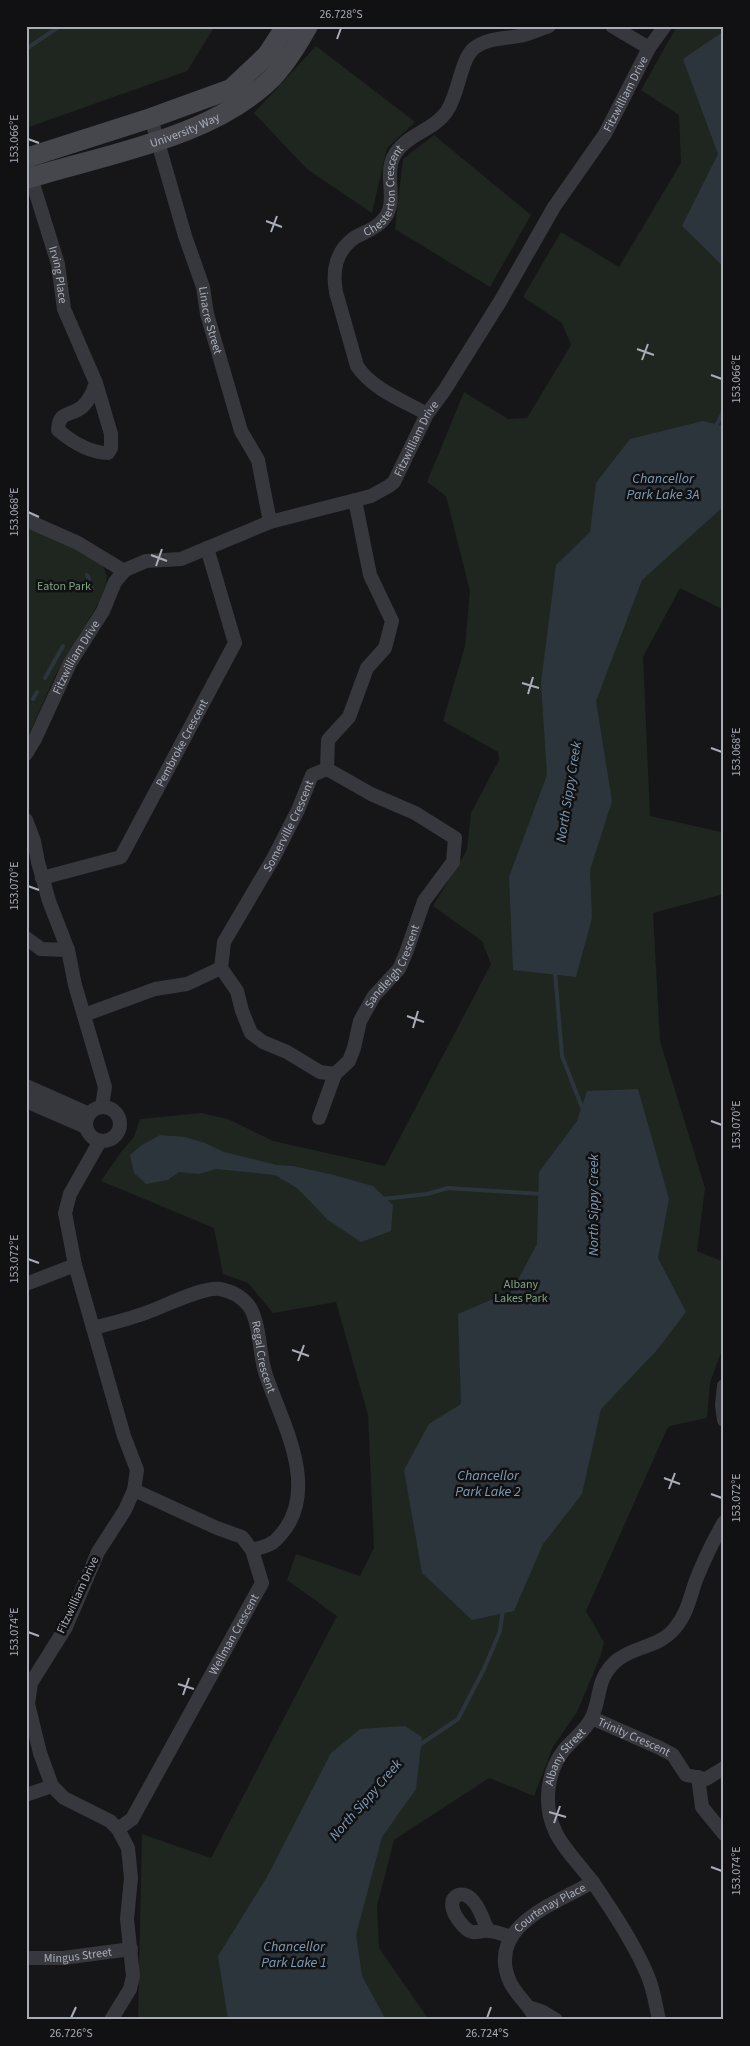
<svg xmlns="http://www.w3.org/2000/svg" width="750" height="2046" font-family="'Source Sans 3',sans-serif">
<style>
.green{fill:#1e261f}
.water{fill:#2c353c}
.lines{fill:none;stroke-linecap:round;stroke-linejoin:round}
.stream{stroke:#2c353c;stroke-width:4}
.street{stroke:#37383d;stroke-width:14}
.secondary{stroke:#45474d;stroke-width:20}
.ticks{fill:none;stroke:#a8adb8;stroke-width:2}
.labels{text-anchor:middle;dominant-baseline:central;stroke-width:5;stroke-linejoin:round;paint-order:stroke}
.street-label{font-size:12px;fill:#a8adb8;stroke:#111113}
.park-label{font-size:12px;fill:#7fa381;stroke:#111113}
.water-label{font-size:14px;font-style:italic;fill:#7f9bb3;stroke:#111113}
.neatline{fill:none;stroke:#a8adb8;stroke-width:2}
.ticks-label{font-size:12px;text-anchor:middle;fill:#a8adb8}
</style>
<rect width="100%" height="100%" fill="#161618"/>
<g class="green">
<path d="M26,26h189l-28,45 -161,57z"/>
<path d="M678,26h46v584l-44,-22 -37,69 7,159 71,16 3,4v58l-71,19 7,128 45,147 -8,63 27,11v82l-14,39 -3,35 -37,8 -3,3 -81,182 18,31 -3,13 -24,57 -24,35 -19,49 -45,-18 -95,62 -17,66 2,42 50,72h-291l4,-186 69,24 126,-242 -50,-36 9,-26 64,22 14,-28 -6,-133 -32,-113 -63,11 -25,-30 -25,-9 -9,-46 -113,-47 20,-29 13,-15 6,-18 61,-6 27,6 45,22 112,25 106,-202 -9,-23 -49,-35 34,-56 4,-37 28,-53 -1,-8 -55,-31 22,-75 5,-55 -24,-95 -19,-14 37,-90 44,27 19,-1 44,-73 -9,-22 -39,-26 38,-65 58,35 62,-104 -2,-48 -38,-25 32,-57z"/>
<path d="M316,46l99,76 -28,26 -15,65 -65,-44 -53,-56z"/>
<path d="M434,135l97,80 -41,72 -95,-58 8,-70z"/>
<path d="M26,527l41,17 28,16 8,6 4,10 -1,9 -8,19 -43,72 -29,65z"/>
</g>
<g class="water">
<path d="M724,31v236l-42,-41 36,-72 -35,-95z"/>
<path d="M703,421l21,5v80l-82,74 -46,121 16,100 -22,69 2,48 -16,59 -63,-7 -4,-93 38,-102 -6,-92 15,-118 34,-33 6,-49 34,-44z"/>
<path d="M638,1089l31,110 -11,59 28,54 -29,38 -56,59 -19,85 -39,50 -29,67 -42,9 -50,-47 -18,-103 25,-46 32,-20 -3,-90 54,-23 25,-47 2,-72 38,-51 10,-30z"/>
<path d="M160,1135l25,2 20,6 19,9 53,13 16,1 37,8 43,12 20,19 -2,26 -30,11 -33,-22 -31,-32 -22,-13 -59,-6 -17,5 -20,-2 -11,8 -22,4 -12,-11 -4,-18 12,-10z"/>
<path d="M405,1726l17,11 -6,52 -34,48 -26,98 6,41 24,44h-158l-10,-64 49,-79 64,-124 29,-24z"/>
</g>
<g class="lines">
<g class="stream">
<path d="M26,49l34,-23"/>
<path d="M715,428l9,-18"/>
<path d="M87,575l2,4"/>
<path d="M90,584l2,5"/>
<path d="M45,678l18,-32"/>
<path d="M33,699l4,-7"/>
<path d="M555,971l7,85 21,54"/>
<path d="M383,1199l44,-5 21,-6 94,6"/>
<path d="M418,1746l40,-27 26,-50 16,-38 3,-22"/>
</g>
<g class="street">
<path d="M612,26l37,22"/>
<path id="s1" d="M151,118l34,118 18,51 4,27 34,117 17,29 12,62"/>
<path id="s2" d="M29,171l29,93 6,45 32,74 15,51v14l-3,5c-18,0 -37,-12 -50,-23 1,-20 12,-13 24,-23 7,-6 11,-15 14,-24"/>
<path id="s3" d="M427,414c-23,-13 -55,-25 -70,-48l-21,-74c-4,-21 0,-41 18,-54 10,-6 22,-9 29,-18 16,-17 1,-43 10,-62 10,-23 41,-27 54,-47 12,-18 13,-49 26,-62 14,-12 34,-10 51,-14 8,-2 16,-6 25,-9"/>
<path d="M26,520l52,23 46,28"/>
<path id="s4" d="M26,754l9,-15 35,-76 33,-52 12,-29 10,-12 21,-9 35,-2 89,-37 101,-26 18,-10 5,-4 33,-68 17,-23 57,-91 53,-93 51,-73 44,-86 16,-22"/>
<path d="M327,769l1,-29 21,-23 18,-49 18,-20 7,-27 -22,-46 -15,-75"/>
<path d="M26,820l8,21 4,21 11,39 19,49 7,35 30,102 -3,19"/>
<path id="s5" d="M42,878l79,-21 114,-214 -28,-95"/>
<path d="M26,938l15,11 27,1"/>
<path id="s6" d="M221,968l16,23 5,20 9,22 12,9 24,10 33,20 15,2 14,-13 5,-13 6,-27 14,-25 25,-27 7,-16 18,-52 29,-39 2,-24 -40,-25 -44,-19 -44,-25"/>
<path id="s7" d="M221,968l3,-26 50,-85 24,-47 14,-35 15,-6"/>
<path d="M84,1015l71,-26 32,-5 34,-16"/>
<path d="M26,1086l63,28"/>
<path d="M26,1101l60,26"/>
<circle cx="103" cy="1124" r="17"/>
<path d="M319,1118l16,-44"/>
<path d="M100,1141l-30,53 -5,19 10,52 49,171 13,34 -3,20 -9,20 -27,42 -32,75 -35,56 -3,21 12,49 12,33 12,12 46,23 8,8 10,19 3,30 -4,41 6,57 -3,13 -19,31"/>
<path d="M26,1284l49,-19"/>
<path id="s8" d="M93,1328c19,-5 37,-9 55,-16 17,-6 56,-26 72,-23 11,2 22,8 29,17 11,16 10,46 16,66 14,45 53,109 21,156 -5,6 -9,13 -16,16 -5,3 -12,4 -18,6"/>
<path d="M724,1386l-2,19 2,15"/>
<path id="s9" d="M592,1718l68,30 13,7 13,20 20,4 18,-11"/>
<path d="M698,1777l4,30 22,27"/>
<path d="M26,1795l26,-9"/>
<path id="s10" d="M118,1829l14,-10 130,-236 -10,-33 -10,-13 -25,-9 -83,-38"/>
<path d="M488,1930c-5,-9 -7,-20 -14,-28 -13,-17 -33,-3 -14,20 3,4 8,9 12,10 5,1 11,-2 16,-1 8,0 16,4 23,6"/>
<path id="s11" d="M26,1958h37l68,-9"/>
<path d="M531,2008l12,4 13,8"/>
<path id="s12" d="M536,2020c-6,-15 -19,-23 -26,-38 -25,-56 46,-79 83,-100"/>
<path id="s13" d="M659,2020c-3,-13 -5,-28 -10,-41 -11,-29 -39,-72 -57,-98 -12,-16 -27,-30 -36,-48 -13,-26 -10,-60 8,-83 9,-11 21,-19 27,-31 11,-22 4,-39 25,-58 17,-15 43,-13 59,-33 12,-14 15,-31 21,-48 8,-20 17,-39 28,-58"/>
</g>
<g class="secondary">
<path d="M26,158l125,-40 80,-29 36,-34 19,-29"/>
<path id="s14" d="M26,179c80,-25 187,-41 247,-102 14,-15 25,-33 35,-51"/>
</g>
</g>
<path class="ticks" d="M337,39l4,-11M28,139l11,4M266,221l16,6M271,232l6,-16M637,349l17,6M642,360l6,-16M711,375l11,4M28,512l11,5M151,555l16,6M156,566l6,-17M522,683l17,5M528,694l5,-17M711,748l11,4M28,886l11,4M407,1016l17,6M413,1028l5,-17M711,1121l11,4M28,1259l11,4M292,1350l17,6M298,1361l6,-16M664,1478l16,6M669,1489l6,-16M711,1494l11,4M28,1632l11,4M178,1684l16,5M183,1695l6,-17M549,1812l17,5M554,1823l6,-17M711,1867l11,4M71,2018l5,-11M487,2018l4,-11"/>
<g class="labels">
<g class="street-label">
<text stroke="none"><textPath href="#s4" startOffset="948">Fitzwilliam Drive</textPath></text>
<text stroke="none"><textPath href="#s14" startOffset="166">University Way</textPath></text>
<text stroke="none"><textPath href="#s3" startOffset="285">Chesterton Crescent</textPath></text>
<text stroke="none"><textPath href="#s2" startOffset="108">Irving Place</textPath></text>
<text stroke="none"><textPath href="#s1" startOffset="211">Linacre Street</textPath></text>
<text stroke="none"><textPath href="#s4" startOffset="544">Fitzwilliam Drive</textPath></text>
<text stroke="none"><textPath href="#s4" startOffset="109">Fitzwilliam Drive</textPath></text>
<text stroke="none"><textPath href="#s5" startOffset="211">Pembroke Crescent</textPath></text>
<text stroke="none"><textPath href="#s7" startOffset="159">Somerville Crescent</textPath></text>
<text stroke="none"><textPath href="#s6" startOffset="292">Sandleigh Crescent</textPath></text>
<text stroke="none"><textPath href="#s8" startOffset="221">Regal Crescent</textPath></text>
<text transform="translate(78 1595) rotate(-65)">Fitzwilliam Drive</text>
<text stroke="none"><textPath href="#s10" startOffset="228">Wellman Crescent</textPath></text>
<text stroke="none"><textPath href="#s9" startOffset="46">Trinity Crescent</textPath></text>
<text stroke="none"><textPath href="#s13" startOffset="298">Albany Street</textPath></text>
<text stroke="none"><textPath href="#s12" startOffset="142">Courtenay Place</textPath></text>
<text stroke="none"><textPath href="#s11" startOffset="52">Mingus Street</textPath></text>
</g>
<g class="park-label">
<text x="64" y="586">Eaton Park</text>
<text x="521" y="1284">Albany<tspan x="521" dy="14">Lakes Park</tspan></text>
</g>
<g class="water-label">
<text x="663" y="479">Chancellor<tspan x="663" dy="16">Park Lake 3A</tspan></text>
<text transform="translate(569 792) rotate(-81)">North Sippy Creek</text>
<text transform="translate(594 1205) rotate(-90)">North Sippy Creek</text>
<text x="488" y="1476">Chancellor<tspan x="488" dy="16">Park Lake 2</tspan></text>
<text transform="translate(366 1800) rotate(-49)">North Sippy Creek</text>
<text x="294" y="1947">Chancellor<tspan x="294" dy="16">Park Lake 1</tspan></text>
</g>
</g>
<rect width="750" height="2046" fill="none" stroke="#111113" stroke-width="55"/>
<rect x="28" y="28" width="694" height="1990" class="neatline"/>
<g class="ticks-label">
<text x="341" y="18">26.728°S</text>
<text transform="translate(14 139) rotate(-90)" y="4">153.066°E</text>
<text transform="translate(736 379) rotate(-90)" y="4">153.066°E</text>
<text transform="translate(14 512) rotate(-90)" y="4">153.068°E</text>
<text transform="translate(736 752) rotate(-90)" y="4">153.068°E</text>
<text transform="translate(14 886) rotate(-90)" y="4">153.070°E</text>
<text transform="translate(736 1125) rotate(-90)" y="4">153.070°E</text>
<text transform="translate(14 1259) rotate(-90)" y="4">153.072°E</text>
<text transform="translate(736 1498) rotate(-90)" y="4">153.072°E</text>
<text transform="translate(14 1632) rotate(-90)" y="4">153.074°E</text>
<text transform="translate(736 1871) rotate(-90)" y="4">153.074°E</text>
<text x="71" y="2037">26.726°S</text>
<text x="487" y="2037">26.724°S</text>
</g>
</svg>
